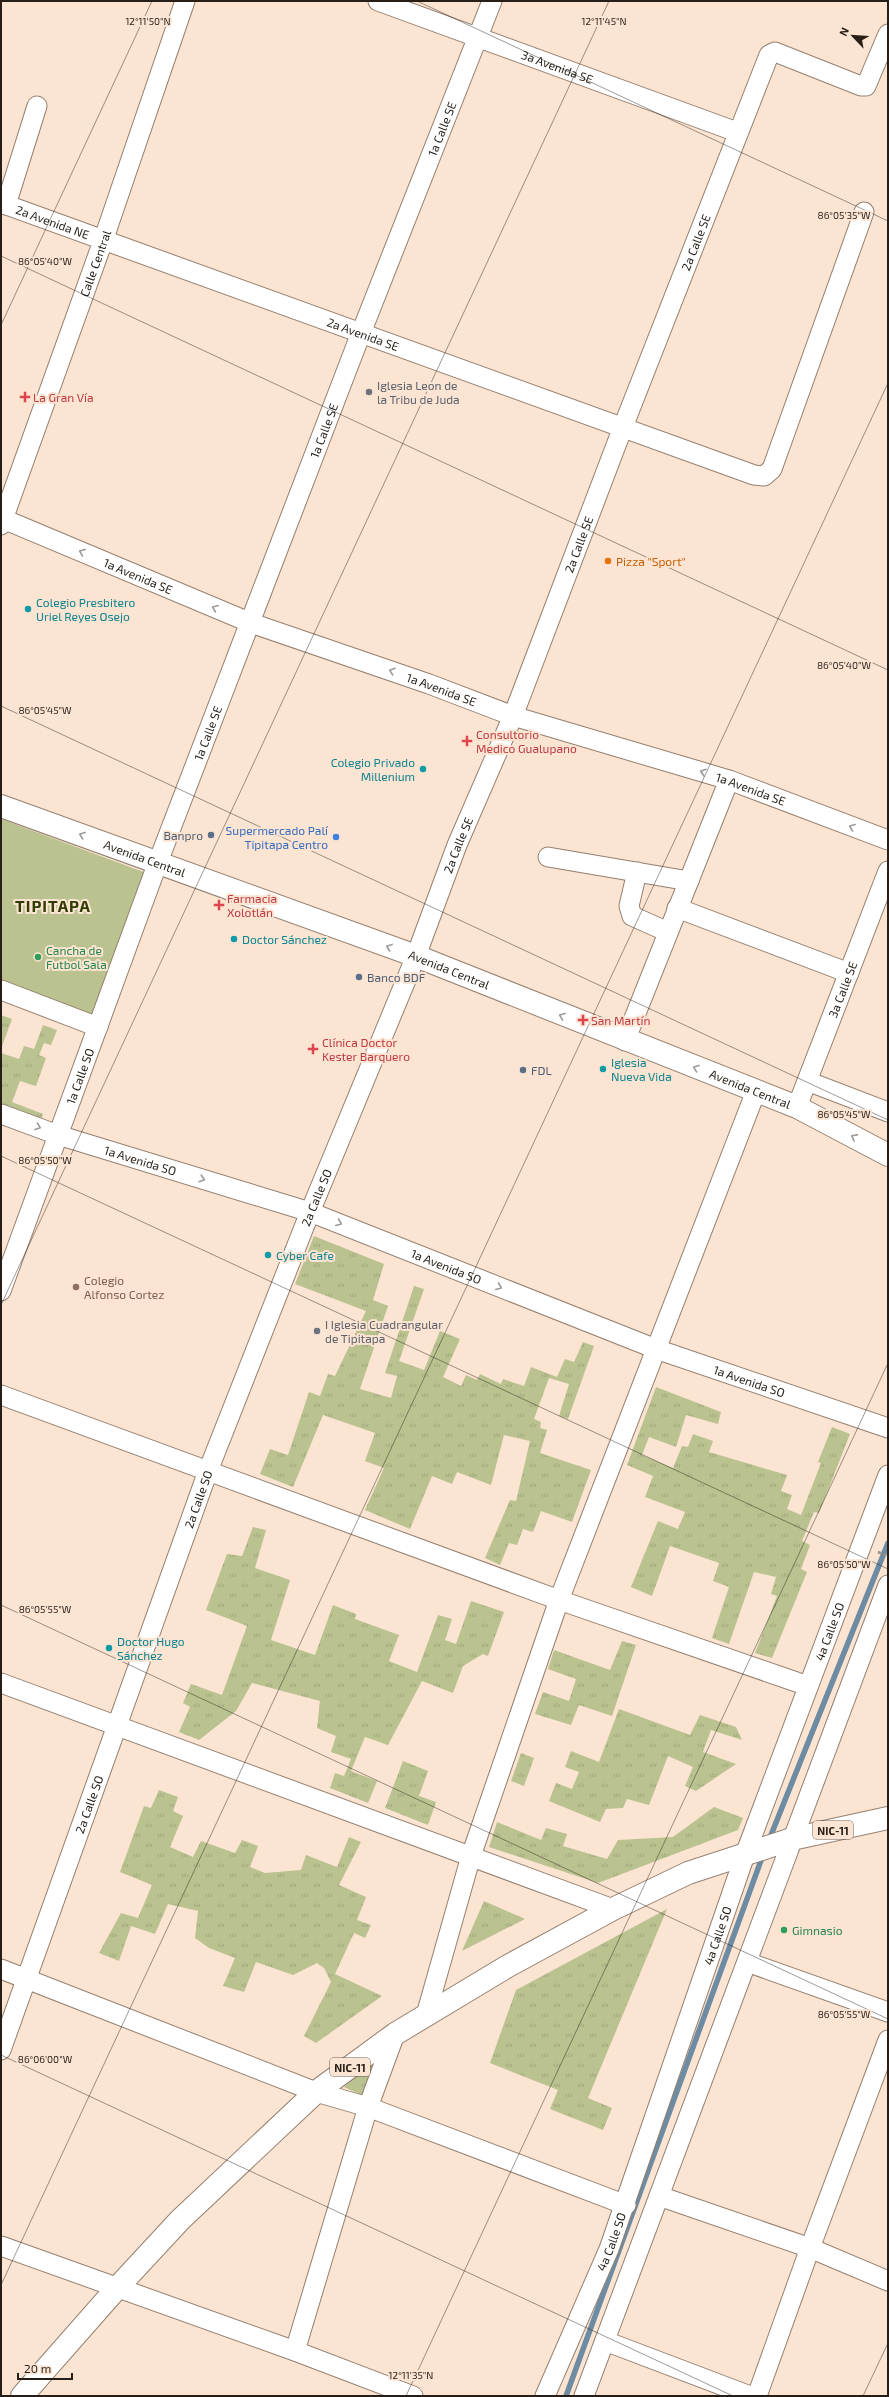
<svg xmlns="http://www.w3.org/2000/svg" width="889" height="2397" font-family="'Exo 2',sans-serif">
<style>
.grass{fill:url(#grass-tufts)}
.green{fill:#bac290}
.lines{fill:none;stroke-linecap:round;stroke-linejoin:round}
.stream{stroke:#6d8ba3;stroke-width:5.5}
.minor-casing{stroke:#947f6e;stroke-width:21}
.major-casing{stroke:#947f6e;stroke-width:24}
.highway-casing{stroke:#947f6e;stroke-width:24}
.path{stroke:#9d8c7f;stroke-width:2.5;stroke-dasharray:3 3;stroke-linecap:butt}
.minor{stroke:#fff;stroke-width:19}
.major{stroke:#fff;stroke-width:22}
.highway{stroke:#fff;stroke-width:22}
.oneway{stroke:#9d9a97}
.ticks{fill:none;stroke:#261e17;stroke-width:1;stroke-opacity:0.45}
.worship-dot{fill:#6b7280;stroke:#fce4d2;stroke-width:1.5}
.health-dot{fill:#e0444e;stroke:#fce4d2;stroke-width:1.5}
.food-dot{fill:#e8710a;stroke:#fce4d2;stroke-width:1.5}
.culture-dot{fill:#0f9aa8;stroke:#fce4d2;stroke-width:1.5}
.service-dot{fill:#5c6f8a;stroke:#fce4d2;stroke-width:1.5}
.shop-dot{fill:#3f7fe0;stroke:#fce4d2;stroke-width:1.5}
.leisure-dot{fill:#2e9e5b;stroke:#fce4d2;stroke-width:1.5}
.education-dot{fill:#8d6e63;stroke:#fce4d2;stroke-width:1.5}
.labels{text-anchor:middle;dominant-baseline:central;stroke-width:4;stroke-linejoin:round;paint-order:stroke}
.shield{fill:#fce4d2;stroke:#66594f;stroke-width:1}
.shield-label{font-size:11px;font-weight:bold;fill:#261e17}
.street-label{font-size:12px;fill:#261e17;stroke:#fce4d2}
.worship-label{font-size:12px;fill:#5b616d;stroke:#fce4d2;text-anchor:start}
.health-label{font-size:12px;fill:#be3a42;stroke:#fce4d2;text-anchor:start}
.food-label{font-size:12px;fill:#c56008;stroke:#fce4d2;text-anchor:start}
.culture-label{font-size:12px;fill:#0d838f;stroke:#fce4d2;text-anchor:start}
.shop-label{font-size:12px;fill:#366cbe;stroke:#fce4d2;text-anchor:end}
.service-label{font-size:12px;fill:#4e5e75;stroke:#fce4d2;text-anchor:start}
.leisure-label{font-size:12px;fill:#27864d;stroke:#fce4d2;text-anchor:start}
.education-label{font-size:12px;fill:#785e54;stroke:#fce4d2;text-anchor:start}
.district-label{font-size:16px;font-weight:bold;letter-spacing:1px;fill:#2f3b00;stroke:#fce4d2}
.ticks-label{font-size:10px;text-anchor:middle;fill:#261e17;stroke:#fce4d2;stroke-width:4;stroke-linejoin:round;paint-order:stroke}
</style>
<defs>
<pattern id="grass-tufts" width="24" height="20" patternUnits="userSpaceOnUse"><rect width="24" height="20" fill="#bac290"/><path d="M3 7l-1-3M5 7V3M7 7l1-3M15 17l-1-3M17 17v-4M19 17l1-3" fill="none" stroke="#a0a67b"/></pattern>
</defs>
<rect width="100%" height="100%" fill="#fce4d2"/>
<g class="grass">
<path d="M1,1015l11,4 -11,30z"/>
<path d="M43,1025l14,5 -6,15 -7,-2 -5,12 7,3 -10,28 -16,-5 -8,21 31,12 -4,12 -38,-15v-58l18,6 5,-13 10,3z"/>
<path d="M314,1236l70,28 -11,36 15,6 -28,83 31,9 6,-22 -12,-3 29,-87 10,3 -25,72 25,9 16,-39 20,8 -17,38 18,9 5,-11 11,5 3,-6 21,10 2,-5 21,7 7,-19 26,10 8,-18 9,3 9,-20 11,4 -26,73 -9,-3 10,-32 -20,-6 -15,41 7,3 -1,6 7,2 -7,23 51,17 -19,52 -31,-11 -8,21 -10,-3 -6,16 -8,-2 -9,22 -15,-7 25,-58 6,1 14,-60 -26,-6 -13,50 -34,-13 -5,12 -20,-8 -22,53 -45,-19 19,-42 -19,-7 10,-28 -52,-18 -30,72 -33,-13 10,-25 18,6 21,-63 11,4 8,-22 7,2 31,-65 -71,-27z"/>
<path d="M656,1387l65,25 -3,12 -32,-9 -10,32 -27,-10 -7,18 31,13 9,-22 6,1 5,-13 20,7 -4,11 78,23 -6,16 11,4 -5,14 14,6 20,-52 -3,-1 14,-35 18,7 -31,79 -5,-1 -12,29 8,4 -9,24 6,3 -35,86 -17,-5 22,-57 -6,-2 5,-17 -22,-5 -25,72 -17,-6 17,-51 -16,-6 6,-18 -49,-17 -18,50 -21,-9 27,-66 20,8 7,-17 -40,-15 8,-21 -26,-11z"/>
<path d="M253,1527l13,3 -11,38 35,12 -19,60 44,15 18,-50 23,9 -1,5 44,16 -10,26 28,11 21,-57 14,4 -7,21 11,4 15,-43 33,11 -16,44 -5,-2 -20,12 -10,27 -31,-12 -34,64 -23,-8 -14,34 26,10 -9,22 -38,-15 5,-15 9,3 7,-17 -20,-7 5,-16 -19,-8 3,-27 -68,-18 -16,28 -37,29 -20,-8 11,-25 -7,-4 8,-19 31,11 25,-69 -41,-16 21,-56 15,2z"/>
<path d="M622,1641l14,4 -24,71 -33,-11 -8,20 -36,-11 8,-22 26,9 7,-22 -28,-10 6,-19 56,20z"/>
<path d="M619,1709l71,26 10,-20 36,12 6,13 -31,-10 -8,22 33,12 -40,27 -11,-5 8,-19 -25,-11 -19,49 -22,-6 -4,9 -17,1 -6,13 -51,-21 7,-18 16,6 7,-17 -14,-5 6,-16 28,11z"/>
<path d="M521,1753l13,5 -10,28 -13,-5z"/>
<path d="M403,1761l25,10 -9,25 17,6 -8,23 -43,-17z"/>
<path d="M159,1790l19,7 -5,14 10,5 -13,31 23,10 8,-16 34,12 7,-13 16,6 -8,21 15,6 36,-3 5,-15 31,12 12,-30 12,5 -22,43 27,12 -9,23 14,5 -6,13 -11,-5 -19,41 47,22 -66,47 -12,-7 27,-54 -7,-14 -7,-5 -24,12 -37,-13 -12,30 -21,-6 12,-28 -26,-10 -14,-10 3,-27 -30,-7 -13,30 -24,-8 -12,35 -20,-8 22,-40 17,5 14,-33 -32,-13 24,-66 7,2z"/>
<path d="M714,1807l29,11 -5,12 -140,53 -109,-36 8,-25 44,18 5,-12 21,6 -4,12 44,13 11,-19 55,-3z"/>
<path d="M484,1901l41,18 -63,32z"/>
<path d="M667,1909l-79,189 24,10 -9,22 -53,-21 8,-19 -68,-27 26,-73z"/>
<path d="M376,2059l-12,37 -20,-9z"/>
</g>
<path class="green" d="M1,819l148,55 -56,147 -92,-35z"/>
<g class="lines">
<g class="stream">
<path d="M769,1840l119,-297"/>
<path d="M566,2396l197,-541"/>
</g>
<g class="minor-casing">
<g id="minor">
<path id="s1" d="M378,1l359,131"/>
<path id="s2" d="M1,203l753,272 10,1 8,-7 92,-257"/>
<path d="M6,205l31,-99"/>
<path id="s3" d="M1,518l250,105 178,61 84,32 216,64 159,60"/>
<path id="s4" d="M1,525l102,-284 82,-240"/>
<path d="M548,857l141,24"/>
<path d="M637,872l-8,34 3,10 36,16"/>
<path d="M677,908l172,65"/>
<path d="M1,990l97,37"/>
<path d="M625,1041l104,-261"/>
<path d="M807,1081l81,31"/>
<path id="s5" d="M797,1107l91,-236"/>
<path id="s6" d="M1,1114l57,21 252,77 346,137 232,79"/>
<path id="s7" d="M1,1291l157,-429 203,-529 131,-332"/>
<path d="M1,1395l558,205 249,86"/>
<path d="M1,1683l612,226"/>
<path d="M747,1962l141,50"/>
<path d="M1,1969l315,123 52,15 258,98"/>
<path d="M426,2015l45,-159 88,-256 197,-509"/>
<path id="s8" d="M1,2050l207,-579 102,-259 106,-256 41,-111 56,-129 110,-289 146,-372 6,-3 86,34h5l22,-52"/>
<path d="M659,2196l151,52 78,33"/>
<path d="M1,2246l294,105 118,45"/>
<path d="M605,2341l145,55"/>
<path d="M295,2351l73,-244 27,-73"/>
<path id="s9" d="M545,2396l64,-147 137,-397 142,-377"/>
<path d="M584,2396l304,-811"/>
<path d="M757,2396l53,-148 78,-208"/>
</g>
</g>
<g class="major-casing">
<g id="major">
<path id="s10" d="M1,806l415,150 381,151 91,48"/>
</g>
</g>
<g class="highway-casing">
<path id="highway" d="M22,2396l95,-108 63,-68 136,-128 79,-58 113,-68 105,-57 75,-36 104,-34 96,-21"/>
</g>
<path class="path" d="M878,1552l10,4"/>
<use href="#minor" class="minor"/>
<use href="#major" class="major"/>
<use href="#highway" class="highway"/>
</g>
<defs><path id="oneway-chevron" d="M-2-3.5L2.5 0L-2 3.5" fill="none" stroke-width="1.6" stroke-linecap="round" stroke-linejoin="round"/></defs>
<g class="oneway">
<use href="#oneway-chevron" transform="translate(82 552) rotate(-157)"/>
<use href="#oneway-chevron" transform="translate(215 608) rotate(-157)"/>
<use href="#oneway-chevron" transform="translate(392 671) rotate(-161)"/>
<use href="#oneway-chevron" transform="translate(703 772) rotate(-163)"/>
<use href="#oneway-chevron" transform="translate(852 827) rotate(-159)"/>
<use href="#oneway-chevron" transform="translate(82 835) rotate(-160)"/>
<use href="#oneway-chevron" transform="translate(389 947) rotate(-160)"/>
<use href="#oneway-chevron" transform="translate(562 1016) rotate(-158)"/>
<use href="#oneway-chevron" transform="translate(696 1068) rotate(-159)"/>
<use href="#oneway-chevron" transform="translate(38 1127) rotate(20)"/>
<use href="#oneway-chevron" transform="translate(854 1137) rotate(-152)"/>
<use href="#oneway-chevron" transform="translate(202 1179) rotate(17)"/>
<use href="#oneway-chevron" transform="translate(339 1223) rotate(22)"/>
<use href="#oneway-chevron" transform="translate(499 1287) rotate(22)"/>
</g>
<path class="ticks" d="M417,1l471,220M1,256l887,414M1,325l151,-324M1,706l887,414M1,1156l887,413M1,1305l608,-1304M1,1605l887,414M1,2055l732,341M1,2285l887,-1902M406,2396l482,-1033M863,2396l25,-53"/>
<g class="worship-dot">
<circle cx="369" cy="392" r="4"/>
<circle cx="317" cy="1331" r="4"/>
</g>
<g class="health-dot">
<path d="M23 391h4v4h4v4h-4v4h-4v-4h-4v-4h4z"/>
<path d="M465 735h4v4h4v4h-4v4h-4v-4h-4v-4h4z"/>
<path d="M217 899h4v4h4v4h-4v4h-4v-4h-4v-4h4z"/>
<path d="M581 1014h4v4h4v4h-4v4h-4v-4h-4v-4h4z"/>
<path d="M311 1043h4v4h4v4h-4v4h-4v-4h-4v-4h4z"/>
</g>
<circle class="food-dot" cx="608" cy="561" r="4"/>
<g class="culture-dot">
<circle cx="28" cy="609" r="4"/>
<circle cx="423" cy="769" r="4"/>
<circle cx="234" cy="939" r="4"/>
<circle cx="603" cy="1069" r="4"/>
<circle cx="268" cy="1255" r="4"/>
<circle cx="109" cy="1648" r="4"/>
</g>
<g class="service-dot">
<circle cx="211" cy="835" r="4"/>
<circle cx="359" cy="977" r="4"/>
<circle cx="523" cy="1070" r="4"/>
</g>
<circle class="shop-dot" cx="336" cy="837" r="4"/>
<g class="leisure-dot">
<circle cx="38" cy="957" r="4"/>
<circle cx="784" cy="1930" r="4"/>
</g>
<circle class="education-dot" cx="76" cy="1287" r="4"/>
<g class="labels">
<g class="shield">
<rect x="813" y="1821" width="40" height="18" rx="3"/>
<rect x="330" y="2058" width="40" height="18" rx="3"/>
</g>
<g class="shield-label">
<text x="833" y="1830">NIC-11</text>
<text x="350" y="2067">NIC-11</text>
</g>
<g class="street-label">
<text stroke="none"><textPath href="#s1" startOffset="191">3a Avenida SE</textPath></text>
<text stroke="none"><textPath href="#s7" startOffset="1243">1a Calle SE</textPath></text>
<text stroke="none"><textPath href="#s2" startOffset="55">2a Avenida NE</textPath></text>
<text stroke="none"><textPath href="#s8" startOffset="1937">2a Calle SE</textPath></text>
<text stroke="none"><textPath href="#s4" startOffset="278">Calle Central</textPath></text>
<text stroke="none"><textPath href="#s2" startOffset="385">2a Avenida SE</textPath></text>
<text stroke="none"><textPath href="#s7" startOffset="919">1a Calle SE</textPath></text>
<text stroke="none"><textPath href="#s8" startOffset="1613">2a Calle SE</textPath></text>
<text stroke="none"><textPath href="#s3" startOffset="149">1a Avenida SE</textPath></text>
<text stroke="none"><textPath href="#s3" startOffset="473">1a Avenida SE</textPath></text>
<text stroke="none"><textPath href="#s7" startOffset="595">1a Calle SE</textPath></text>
<text stroke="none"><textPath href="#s3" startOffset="798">1a Avenida SE</textPath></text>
<text stroke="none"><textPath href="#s8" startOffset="1289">2a Calle SE</textPath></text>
<text stroke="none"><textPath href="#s10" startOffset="153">Avenida Central</textPath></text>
<text stroke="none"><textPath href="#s10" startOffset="477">Avenida Central</textPath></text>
<text stroke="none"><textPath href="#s5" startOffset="126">3a Calle SE</textPath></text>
<text stroke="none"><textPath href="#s7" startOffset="229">1a Calle SO</textPath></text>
<text stroke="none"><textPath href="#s10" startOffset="801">Avenida Central</textPath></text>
<text stroke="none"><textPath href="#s6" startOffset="147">1a Avenida SO</textPath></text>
<text stroke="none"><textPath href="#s8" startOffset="909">2a Calle SO</textPath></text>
<text stroke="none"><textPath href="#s6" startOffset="471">1a Avenida SO</textPath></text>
<text stroke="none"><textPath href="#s6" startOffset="795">1a Avenida SO</textPath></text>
<text stroke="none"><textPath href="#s8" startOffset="585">2a Calle SO</textPath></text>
<text stroke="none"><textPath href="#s9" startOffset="816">4a Calle SO</textPath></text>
<text stroke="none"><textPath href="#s8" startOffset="261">2a Calle SO</textPath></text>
<text stroke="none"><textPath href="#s9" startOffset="492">4a Calle SO</textPath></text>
<text stroke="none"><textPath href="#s9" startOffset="168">4a Calle SO</textPath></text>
</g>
<g class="worship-label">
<text x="377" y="385">Iglesia Leon de<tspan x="377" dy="14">la Tribu de Juda</tspan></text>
<text x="325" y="1324">I Iglesia Cuadrangular<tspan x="325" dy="14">de Tipitapa</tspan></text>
</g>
<g class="health-label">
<text x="33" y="397">La Gran Vía</text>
<text x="476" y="734">Consultorio<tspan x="476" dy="14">Medico Gualupano</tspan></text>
<text x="227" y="898">Farmacia<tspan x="227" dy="14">Xolotlán</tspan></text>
<text x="591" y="1020">San Martín</text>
<text x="322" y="1042">Clínica Doctor<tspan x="322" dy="14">Kester Barquero</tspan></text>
</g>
<g class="food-label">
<text x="616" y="561">Pizza "Sport"</text>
</g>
<g class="culture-label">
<text x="36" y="602">Colegio Presbitero<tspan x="36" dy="14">Uriel Reyes Osejo</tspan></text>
<text x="415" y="762" text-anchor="end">Colegio Privado<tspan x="415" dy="14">Millenium</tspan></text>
<text x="242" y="939">Doctor Sánchez</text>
<text x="611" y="1062">Iglesia<tspan x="611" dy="14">Nueva Vida</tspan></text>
<text x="276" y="1255">Cyber Cafe</text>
<text x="117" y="1641">Doctor Hugo<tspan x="117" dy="14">Sánchez</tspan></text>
</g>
<g class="shop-label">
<text x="328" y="830">Supermercado Palí<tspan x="328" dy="14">Tipitapa Centro</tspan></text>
</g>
<g class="service-label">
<text x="203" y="835" text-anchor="end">Banpro</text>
<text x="367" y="977">Banco BDF</text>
<text x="531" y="1070">FDL</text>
</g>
<g class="leisure-label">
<text x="46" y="950">Cancha de<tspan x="46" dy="14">Futbol Sala</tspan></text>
<text x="792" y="1930">Gimnasio</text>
</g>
<g class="education-label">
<text x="84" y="1280">Colegio<tspan x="84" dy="14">Alfonso Cortez</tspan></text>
</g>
<g class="district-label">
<text x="53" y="905">TIPITAPA</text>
</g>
</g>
<g class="ticks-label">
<text x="148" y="25">12°11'50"N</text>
<text x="604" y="25">12°11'45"N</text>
<text x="844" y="219">86°05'35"W</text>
<text x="45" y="265">86°05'40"W</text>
<text x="844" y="669">86°05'40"W</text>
<text x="45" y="714">86°05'45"W</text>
<text x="844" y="1118">86°05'45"W</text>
<text x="45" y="1164">86°05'50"W</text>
<text x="844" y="1568">86°05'50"W</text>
<text x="45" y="1613">86°05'55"W</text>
<text x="844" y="2018">86°05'55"W</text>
<text x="45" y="2063">86°06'00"W</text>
<text x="411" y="2379">12°11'35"N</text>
</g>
<rect width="889" height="2397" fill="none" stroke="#261e17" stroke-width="4"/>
<g transform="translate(853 36) rotate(295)" stroke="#fce4d2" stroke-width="3" paint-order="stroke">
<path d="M0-3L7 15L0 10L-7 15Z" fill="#261e17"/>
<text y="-6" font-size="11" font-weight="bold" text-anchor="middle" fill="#261e17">N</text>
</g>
<path d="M18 2373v6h54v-6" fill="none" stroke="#261e17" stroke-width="2"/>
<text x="24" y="2373" font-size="12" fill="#261e17" stroke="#fce4d2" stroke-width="3" paint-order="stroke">20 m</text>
</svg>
